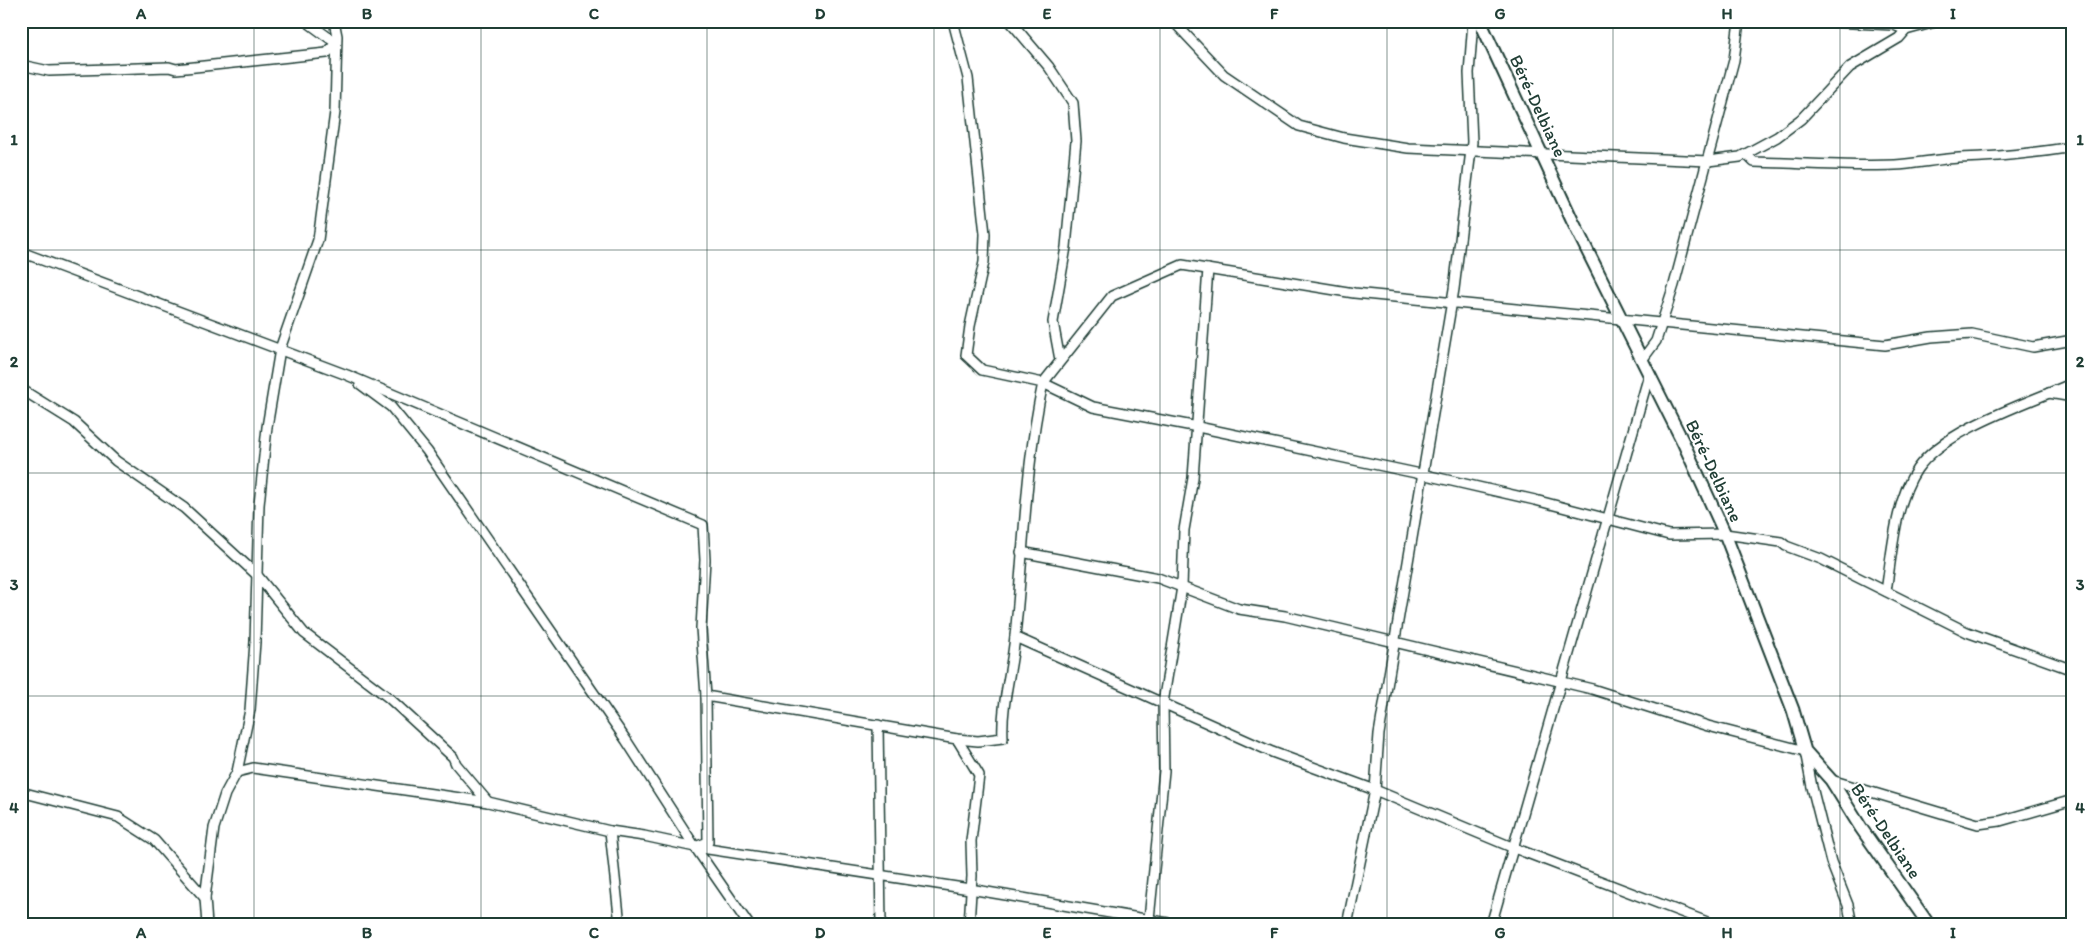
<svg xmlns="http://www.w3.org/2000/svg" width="2094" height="946" font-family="Itim,sans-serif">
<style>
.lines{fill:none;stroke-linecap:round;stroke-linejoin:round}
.minor-casing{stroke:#1f3d34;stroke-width:12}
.tertiary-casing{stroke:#1f3d34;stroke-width:15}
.minor{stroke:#fff;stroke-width:9}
.tertiary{stroke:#fff;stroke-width:11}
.grid{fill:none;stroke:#1f3d34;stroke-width:1;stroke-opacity:0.55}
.labels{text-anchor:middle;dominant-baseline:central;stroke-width:4;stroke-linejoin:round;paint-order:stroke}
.street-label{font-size:18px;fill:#1f3d34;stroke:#fff}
.neatline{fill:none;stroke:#1f3d34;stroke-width:2}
.grid-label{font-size:16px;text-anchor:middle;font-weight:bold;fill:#1f3d34}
</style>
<rect width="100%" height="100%" fill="#fff"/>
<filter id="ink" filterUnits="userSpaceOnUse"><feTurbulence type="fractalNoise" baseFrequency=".02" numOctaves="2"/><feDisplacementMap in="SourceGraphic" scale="10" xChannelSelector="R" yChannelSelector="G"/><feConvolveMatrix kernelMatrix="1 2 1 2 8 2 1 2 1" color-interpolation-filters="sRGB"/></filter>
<g filter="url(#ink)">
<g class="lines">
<g class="minor-casing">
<g id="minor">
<path d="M1010,21l39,46 24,36 3,38 -10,106 -13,75 7,38"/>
<path d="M1173,21l51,54 75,51 45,12 64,10 300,13 32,-4 37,-20 24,-18 49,-52 49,-29 7,-8 33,-9"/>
<path d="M1811,21l83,4 12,5"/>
<path d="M21,65l28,6 120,-4 7,2 151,-16 9,-10 -30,-22"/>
<path d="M1746,154l8,8c46,1 94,5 141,3 21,-1 43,-6 64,-7 38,-1 76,-5 114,-11"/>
<path d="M21,252l326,123 356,150 2,35 -4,68 5,68 2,146 -13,5"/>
<path d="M2073,340l-40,7 -61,-13 -41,3 -46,8 -531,-52 -172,-28 -70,31 -69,87 50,24 105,20 232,49 105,24 134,35 56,-1 56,8 5,4 35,13 146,73 106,38"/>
<path d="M1642,360l14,-19 18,-56 60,-225 5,-39"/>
<path d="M360,384l31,23 36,44 199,289 69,107 54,78"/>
<path d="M21,389l53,33 42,39 68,47 73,67 47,58 85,65 64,59 3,7 32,38"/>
<path d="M2049,393l24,4"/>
<path d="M1021,552l137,26 81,31 46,7 307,73 116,37 97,25 7,36 19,75 17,43 4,20"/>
<path d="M1886,591c6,-37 9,-90 31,-122 28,-40 111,-66 156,-86"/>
<path d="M1015,637l257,115 103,38 139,58 201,77"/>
<path d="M706,696l251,43 21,2 25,-3c-2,-34 9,-68 12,-102 9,-85 10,-170 28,-253l-61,-13 -16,-15 4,-29 14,-64 1,-28 -17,-156 -15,-57"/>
<path d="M878,725l3,200"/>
<path d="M957,739l22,36 -8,66 1,35 -3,49"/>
<path d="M237,772l16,-4 235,34 122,29 34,5 51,11 275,42 210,36"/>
<path d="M1831,780l147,44 22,-3 73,-21"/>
<path d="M21,792l97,25 36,23 51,58"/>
<path d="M610,831l10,94"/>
<path d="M1149,919l15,-148 -1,-68 19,-116 2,-57 9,-52 15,-209"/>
<path d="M207,925l-2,-27 9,-70 11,-34 12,-22 13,-62 5,-68 4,-137 8,-78 13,-78 38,-109 17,-128 2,-76 -3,-15"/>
<path d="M1347,925l28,-135 4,-56 75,-445 18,-147 -3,-69 4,-52"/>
<path d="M1491,925l158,-550"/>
</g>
</g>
<g class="tertiary-casing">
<path id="tertiary" d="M1480,21l92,199 111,222 42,92 68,176 12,41 26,29 30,48 68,97"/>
</g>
<use href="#minor" class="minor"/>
<use href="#tertiary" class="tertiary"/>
</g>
</g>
<path class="grid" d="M254,21v904M481,21v904M707,21v904M934,21v904M1160,21v904M1387,21v904M1613,21v904M1840,21v904M21,250h2052M21,473h2052M21,696h2052"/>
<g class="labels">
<g class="street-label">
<text transform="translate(1538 106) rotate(65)">Béré-Delbiane</text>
<text transform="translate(1714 471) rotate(65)">Béré-Delbiane</text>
<text transform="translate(1886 831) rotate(56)">Béré-Delbiane</text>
</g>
</g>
<rect width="2094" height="946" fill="none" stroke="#fff" stroke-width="55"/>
<rect x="28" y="28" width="2038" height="890" class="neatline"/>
<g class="grid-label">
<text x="141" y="19">A</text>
<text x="367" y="19">B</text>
<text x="594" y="19">C</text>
<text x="820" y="19">D</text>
<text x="1047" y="19">E</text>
<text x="1274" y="19">F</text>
<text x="1500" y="19">G</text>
<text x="1727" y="19">H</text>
<text x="1953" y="19">I</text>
<text x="14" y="145">1</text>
<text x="2080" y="145">1</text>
<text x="14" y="367">2</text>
<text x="2080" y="367">2</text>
<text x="14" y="590">3</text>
<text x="2080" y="590">3</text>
<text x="14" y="813">4</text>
<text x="2080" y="813">4</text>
<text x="141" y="938">A</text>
<text x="367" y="938">B</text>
<text x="594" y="938">C</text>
<text x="820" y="938">D</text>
<text x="1047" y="938">E</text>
<text x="1274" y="938">F</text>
<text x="1500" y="938">G</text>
<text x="1727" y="938">H</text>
<text x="1953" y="938">I</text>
</g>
</svg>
